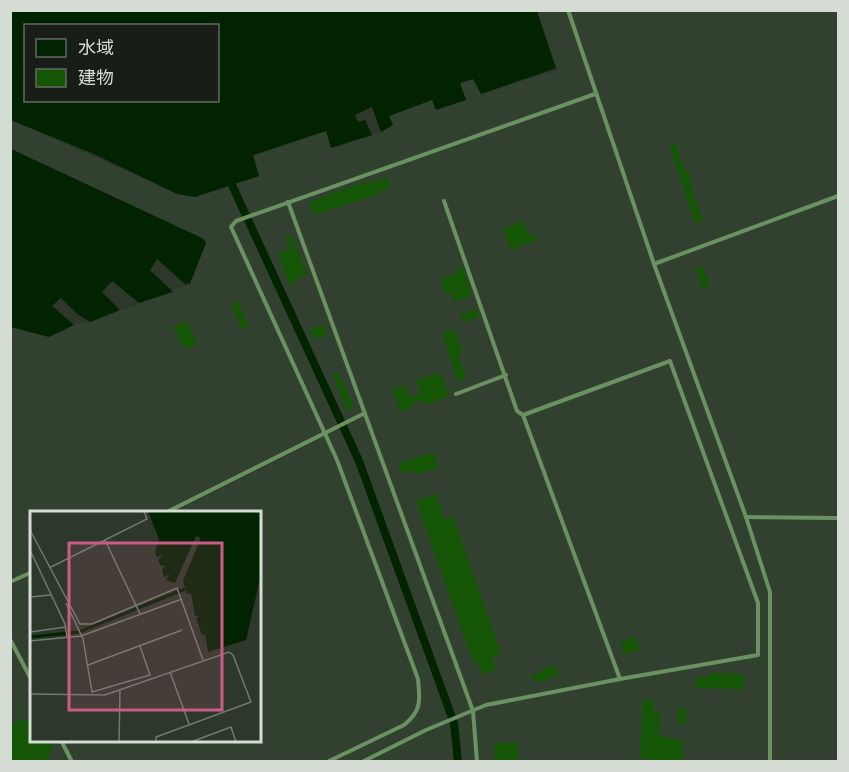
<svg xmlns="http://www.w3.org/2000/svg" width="849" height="772" font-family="'Source Sans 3','Noto Sans JP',sans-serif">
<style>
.built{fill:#32412f;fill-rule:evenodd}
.water{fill:#022300;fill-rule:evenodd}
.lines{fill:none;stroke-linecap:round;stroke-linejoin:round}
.canal{stroke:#022300;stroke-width:8}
.building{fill:#155606}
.lane{stroke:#699162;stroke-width:4}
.inset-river{fill:none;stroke:#022300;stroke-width:3}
.inset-road{fill:none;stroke:#707a6f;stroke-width:1.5}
.view{fill:#c95d85;fill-opacity:0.15;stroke:#c95d85;stroke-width:3}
.inset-edge{fill:none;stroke:#d5dcd4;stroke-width:3}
</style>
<rect width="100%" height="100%" fill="#2d382b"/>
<path class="built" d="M537,11h301v750h-827v-434l38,10 25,-12 16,-3 100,-38 14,-45 -193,-90v-29l166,73 18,4 64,-21 -6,-20 73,-25 6,17 49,-16 11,-7 -4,-9 45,-16 2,10 31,-10 -7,-17 14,-5 8,16 76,-24zM32,512h228v228h-228z"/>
<g class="water">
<path d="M11,10l526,1 19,57 -75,26 -8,-15 -13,4 6,17 -30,10 -4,-10 -43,16 4,9 -12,7 -9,-25 -17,8 3,7 7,-2 7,15 -41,13 -5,-17 -73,24 6,21 -64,21 -18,-3 -81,-39 -85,-35zM26,26h192v74h-192z"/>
<path d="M11,149l193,90 2,4 -16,41 -2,-1 -2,2 -29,-26 -7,11 23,22 -34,11 -27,-22 -10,11 18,18 -30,12 -13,-8 -16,-16 -9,8 22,19 -25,12 -38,-10z"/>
</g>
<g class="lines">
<path class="canal" d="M232,185l127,276 95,262 4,39"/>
</g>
<g class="building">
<path d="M676,143l9,29 3,-1 4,13 -2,1 13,36 -8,2 -26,-78z"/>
<path d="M387,177l4,10 -12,5 1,2 -66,21 -5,-13 57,-21v3z"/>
<path d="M523,221l6,14 6,-2 2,7 -26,10 -8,-22z"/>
<path d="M292,235l15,40 -12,5 1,2 -7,3 -11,-32 12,-4 -4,-12z"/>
<path d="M462,265l10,30 -17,7 -5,-10 -5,2 -5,-15 19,-7 -2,-5z"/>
<path d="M703,266l7,19 -8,3 -7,-20z"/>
<path d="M237,301l12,26 -7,2 -11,-25z"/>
<path d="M477,309l3,8 -16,5 -4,-8z"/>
<path d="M187,321l9,20 -1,1 1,3 -9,4 -1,-3 -3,2 -10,-21z"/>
<path d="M324,325l3,11 -14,3 -3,-10z"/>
<path d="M454,329l9,24 -5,2 8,23 -8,4 -16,-49z"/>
<path d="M338,372l15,33v3l-6,3 -14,-37z"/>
<path d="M440,372l9,24 -24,9 -2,-5 -11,4 1,3 -13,5 -8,-22 13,-5 4,13 11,-5 -4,-12z"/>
<path d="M433,452l6,15 -23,8 -2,-5 -11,4 -4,-11z"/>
<path d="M436,494l9,25 8,-3 48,137 -9,3 4,14 -14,4 -5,-13 -3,1 -11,-28 -47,-133z"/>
<path d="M635,636l5,13 -15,6 -5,-13z"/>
<path d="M553,665l2,1 4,9 -17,7 -1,-2 -7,2 -2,-6z"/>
<path d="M709,673l35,1v15l-49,-1 1,-11h13z"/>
<path d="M643,699h10v12h7l-1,25 24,4v22h-37v-5h-6z"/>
<rect x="678" y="708" width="8" height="16"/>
<path d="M24,719l8,2v20h19l1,8 -5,13h-37v-38z"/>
<path d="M495,742l24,1 -1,19h-24z"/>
</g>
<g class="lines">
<g class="lane">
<path d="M568,10l86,254 92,253 24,75v170"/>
<path d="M444,201l73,210 6,4 97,264"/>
<path d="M288,202l185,509 4,51"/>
<path d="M654,264l184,-68"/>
<path d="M456,394l50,-19"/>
<path d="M167,512l196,-98"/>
<path d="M746,517l92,1"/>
<path d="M10,582l22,-10"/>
<path d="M10,639l22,42"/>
<path d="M61,740l11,22"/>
<path d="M327,762l77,-37c18,-14 16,-25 14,-46l-81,-219 -106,-233 5,-6 359,-127"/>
<path d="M362,762l64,-32 60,-25 134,-26 138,-24v-52l-88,-242 -147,54"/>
</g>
</g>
<g transform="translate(30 511)">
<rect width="231" height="231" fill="#2d382b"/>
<path d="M118,0h113v63l-15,66 -38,12 -3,-18 -3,1 -6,-17 4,-2h-5l-4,-23 -4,1 -4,-13 18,-43 -5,-2 -21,47 -9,-3 4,-6 -6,3 -2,-7 4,-5 -5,1 -3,-6 5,-5 -6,2 -2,-5 4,-13z" fill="#022300"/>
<path class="inset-river" d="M0,126l49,-5 106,-43"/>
<path class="inset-road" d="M0,19l50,94h12l85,-36 26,72M75,29l35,74M0,39l35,74 2,13M19,57l98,-49 -3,-8M0,86l21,-2M36,92l17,36 9,53 58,-17 -10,-29M0,121l36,-5M0,130l51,-5 101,-37M58,154l94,-35M140,161l19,52M0,183l75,1 124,-43 4,3 18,47 -95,35v5M89,231l1,-52M161,231l40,-15 5,15"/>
<path class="view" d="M39,32h153v167h-153z"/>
<rect width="231" height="231" class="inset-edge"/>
</g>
<rect width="849" height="772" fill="none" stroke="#d5dcd4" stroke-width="24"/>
<rect x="24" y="24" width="195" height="78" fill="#181d17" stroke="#646963" stroke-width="1.5"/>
<rect x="36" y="39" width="30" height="18" fill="#022300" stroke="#646963" stroke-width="1.5"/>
<text x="78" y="54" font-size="18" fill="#d5dcd4">水域</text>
<rect x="36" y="69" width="30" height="18" fill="#155606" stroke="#646963" stroke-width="1.5"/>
<text x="78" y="84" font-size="18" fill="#d5dcd4">建物</text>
</svg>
